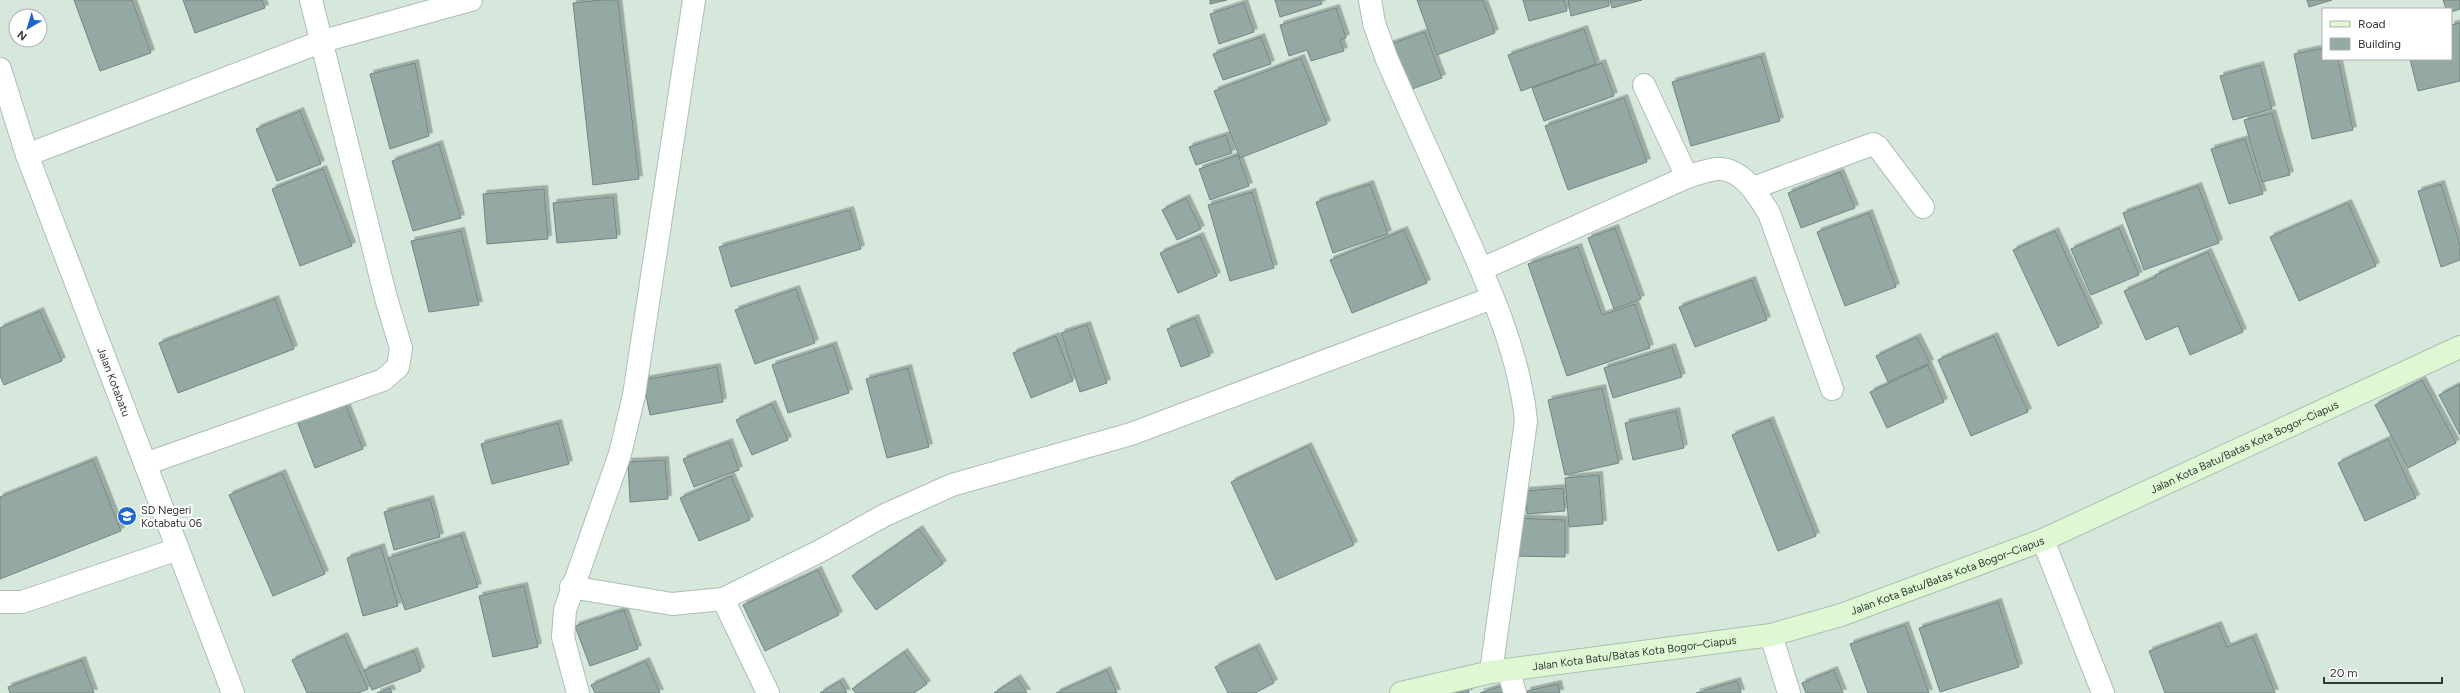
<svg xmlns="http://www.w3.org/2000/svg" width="2460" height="693" font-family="Figtree,sans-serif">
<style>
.building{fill:#95a9a4;stroke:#738682;filter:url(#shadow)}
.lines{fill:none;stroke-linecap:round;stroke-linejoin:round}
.street-casing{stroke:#adbeb3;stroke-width:24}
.secondary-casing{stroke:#adbeb3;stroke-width:24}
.street{stroke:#fff;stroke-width:22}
.secondary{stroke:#def8d4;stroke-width:22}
.labels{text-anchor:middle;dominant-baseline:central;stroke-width:4;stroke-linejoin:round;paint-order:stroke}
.street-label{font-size:11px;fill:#323834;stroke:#fff}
.poi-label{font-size:11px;fill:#323834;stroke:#fff;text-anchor:start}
</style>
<defs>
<filter id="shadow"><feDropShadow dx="3.5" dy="-3.5" stdDeviation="0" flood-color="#0004"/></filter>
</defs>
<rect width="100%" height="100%" fill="#d6e8dc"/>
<g class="building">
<path d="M74,0h58l19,53 -51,18z"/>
<path d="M183,0h79l3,8 -70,25z"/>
<path d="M601,0h17l21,179 -46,6 -20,-182z"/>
<path d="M1210,0h17l-17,4z"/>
<path d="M1275,0h45l2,4 -42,13z"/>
<path d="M1417,0h66l12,33 -58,22z"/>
<path d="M1523,0h41l3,11 -38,10z"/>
<path d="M1568,0h40l1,6 -38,10z"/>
<path d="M1610,0h32l-30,8z"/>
<path d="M2307,0h25l-23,7z"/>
<path d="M2443,0h17v9l-9,3v-3h-5z"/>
<path d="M1244,3l10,29 -35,12 -9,-30z"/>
<path d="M1336,8l10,30 -6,2 4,11 -33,10 -4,-11 -18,6 -9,-31z"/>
<path d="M2460,23v58l-42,10 -8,-32h41v-34z"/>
<path d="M1584,29l12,35 -75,27 -13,-36z"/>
<path d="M1425,32l17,46 -38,14 -16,-47z"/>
<path d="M1261,37l10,27 -48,16 -10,-26z"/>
<path d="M2323,48v11h15l15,71 -41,9 -18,-85z"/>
<path d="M1761,56l19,65 -89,25 -19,-64z"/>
<path d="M1301,58l26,66 -87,34 -26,-67z"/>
<path d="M415,63l14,73 -39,13 -20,-75z"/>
<path d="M1602,63l12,33 -70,25 -12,-33z"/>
<path d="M2260,65l12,44 -39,11 -13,-44z"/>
<path d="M1624,98l23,64 -79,28 -23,-64z"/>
<path d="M300,111l21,53 -44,17 -21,-52z"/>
<path d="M2272,113l18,62 -28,7 -18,-62z"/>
<path d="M1226,135l6,18 -36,12 -7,-18z"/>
<path d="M2245,139l18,55 -34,10 -18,-55z"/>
<path d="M439,144l22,74 -48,13 -21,-70z"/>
<path d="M1238,155l11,31 -39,14 -11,-31z"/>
<path d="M323,169l29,77 -52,20 -28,-77z"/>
<path d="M1840,172l15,36 -54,20 -13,-35z"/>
<path d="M1370,184l18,50 -55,19 -17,-51z"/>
<path d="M2441,184l19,61v15l-19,7 -23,-76z"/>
<path d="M2198,186l21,57 -75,27 -21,-57z"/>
<path d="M544,189l4,50 -61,5 -4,-50z"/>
<path d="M1252,192l22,76 -44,13 -22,-76z"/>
<path d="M613,197l4,41 -60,5 -4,-40z"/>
<path d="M1186,198l15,31 -24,11 -15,-30z"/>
<path d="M2348,203l28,63 -77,35 -29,-64z"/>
<path d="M850,210l11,39 -130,38 -12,-40z"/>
<path d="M1869,213l27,74 -51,19 -28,-74z"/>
<path d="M1615,228l26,71 -27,10 -26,-71z"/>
<path d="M2119,228l20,47 -48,20 -20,-46z"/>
<path d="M1404,230l23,53 -75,30 -22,-53z"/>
<path d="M461,231l18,74 -50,7 -18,-71z"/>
<path d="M2055,231l44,96 -41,19 -45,-96z"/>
<path d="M1200,236l17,40 -39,17 -18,-40z"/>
<path d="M1578,247l24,68 33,-11 15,44 -83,28 -39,-112z"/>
<path d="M2208,252l35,80 -53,23 -12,-29 -32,14 -22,-49 32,-14 -1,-2z"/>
<path d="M1752,280l15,40 -72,27 -16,-40z"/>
<path d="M796,289l19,54 -60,21 -20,-54z"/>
<path d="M275,299l19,50 -116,44 -19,-50z"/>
<path d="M40,311l22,50 -58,24 -4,-9v-48z"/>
<path d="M1195,318l15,38 -29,11 -14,-38z"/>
<path d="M1087,325l20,58 -27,9 -19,-59z"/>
<path d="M1056,336l17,45 -42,17 -18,-45z"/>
<path d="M1994,336l34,76 -57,24 -33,-76z"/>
<path d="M1917,337l13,26 -42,19 -12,-26z"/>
<path d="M833,345l16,48 -61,20 -16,-48z"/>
<path d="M1672,347l10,30 -69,21 -9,-30z"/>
<path d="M1928,365l16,37 -57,26 -17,-36z"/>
<path d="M717,367l6,35 -73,13 -7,-35z"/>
<path d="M908,368l21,79 -42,11 -21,-79z"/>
<path d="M2422,380l34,63 -48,25 -33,-63z"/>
<path d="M2460,384v51l-21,-40z"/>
<path d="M1602,388l17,75 -54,12 -17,-75z"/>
<path d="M345,403l18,46 -48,19 -18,-47z"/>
<path d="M772,404l16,36 -36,15 -16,-35z"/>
<path d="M1676,411l8,37 -51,12 -8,-37z"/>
<path d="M1770,420l46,116 -38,15 -46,-116z"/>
<path d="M558,423l11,41 -77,20 -11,-40z"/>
<path d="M2388,439l28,59 -51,23 -27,-58z"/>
<path d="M729,442l10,28 -45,17 -11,-28z"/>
<path d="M1308,446l46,99 -78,35 -45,-98z"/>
<path d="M93,460l28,71 -121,48v-82z"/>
<path d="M665,460l3,39 -38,3 -2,-40z"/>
<path d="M282,473l43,101 -52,22 -44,-101z"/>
<path d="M1599,475l4,49 -34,3 -4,-49z"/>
<path d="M731,476l19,44 -51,21 -19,-43z"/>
<path d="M1563,488l2,23 -38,3 -2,-23z"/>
<path d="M430,499l10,38 -46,13 -10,-38z"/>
<path d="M1513,518l52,2v37l-53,-1z"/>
<path d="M919,529l24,35 -67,46 -24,-34z"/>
<path d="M461,535l17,52 -73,23 -17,-52z"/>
<path d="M381,547l17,59 -35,10 -16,-58z"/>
<path d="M818,570l21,45 -74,36 -22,-46z"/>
<path d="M524,586l14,61 -45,10 -14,-61z"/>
<path d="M1998,602l21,65 -79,25 -21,-64z"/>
<path d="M624,610l14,39 -48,17 -15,-40z"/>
<path d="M1905,625l24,68h-61l-18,-49z"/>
<path d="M2218,625l9,22 26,-10 22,56h-110l-16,-42z"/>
<path d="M344,636l24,53 -10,4h-51l-15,-33z"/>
<path d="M1256,647l18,36 -19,10h-27l-13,-26z"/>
<path d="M414,651l7,20 -49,19 -8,-20z"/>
<path d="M904,652l23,32 -13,9h-58l-4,-4z"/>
<path d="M82,660l12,33h-84l-2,-6z"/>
<path d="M646,661l14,32h-65l-4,-8z"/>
<path d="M1107,670l10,23h-61z"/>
<path d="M1834,670l9,23h-37l-4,-10z"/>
<path d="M1017,678l10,15h-33z"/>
<path d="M840,681l7,12h-27z"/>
<path d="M1737,681l4,12h-45z"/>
<path d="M1508,684l3,9h-31z"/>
<path d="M1558,684l2,9h-33v-2z"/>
<path d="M390,688l2,5h-15z"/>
<path d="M1468,689l1,4h-15z"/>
</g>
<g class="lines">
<g class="street-casing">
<g id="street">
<path d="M1370,0l4,23 12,34c23,53 47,105 71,158 29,65 62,134 69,206l-35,251"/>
<path id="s1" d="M0,69l27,86 206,538"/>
<path d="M1644,85l43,92"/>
<path d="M27,155l296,-114 148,-41"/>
<path d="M1753,188l120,-44 5,3 45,60"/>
<path d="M1482,269l205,-92c9,-3 20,-7 30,-8 24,-2 41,26 52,44l63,176"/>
<path d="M145,464l238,-84 15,-13 3,-19 -15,-50 -75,-298"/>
<path d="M2043,540l60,153"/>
<path d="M571,587l101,17 51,-5 97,-48 65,-36 67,-30 179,-51 361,-136"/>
<path d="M723,599l45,94"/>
<path d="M0,602h22l156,-53"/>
<path d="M1771,635l18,58"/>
<path d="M1508,670l7,23"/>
<path d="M578,693l-15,-56 2,-27 55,-156 14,-59 60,-395"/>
</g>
</g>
<g class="secondary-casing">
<g id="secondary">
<path id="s2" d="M1401,693l90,-21 280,-37 70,-20 202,-75 417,-193"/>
</g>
</g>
<use href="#street" class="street"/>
<use href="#secondary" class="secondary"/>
</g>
<defs>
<g id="school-disc" transform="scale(1)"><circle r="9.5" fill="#1e65d0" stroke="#fff"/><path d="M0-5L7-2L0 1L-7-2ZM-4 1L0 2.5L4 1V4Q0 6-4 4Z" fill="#fff"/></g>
</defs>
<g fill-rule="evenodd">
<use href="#school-disc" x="127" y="516"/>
</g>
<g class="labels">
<g class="street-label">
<text stroke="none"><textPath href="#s1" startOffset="333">Jalan Kotabatu</textPath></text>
<text stroke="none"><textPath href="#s2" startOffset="885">Jalan Kota Batu/Batas Kota Bogor–Ciapus</textPath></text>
<text stroke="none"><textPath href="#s2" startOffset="561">Jalan Kota Batu/Batas Kota Bogor–Ciapus</textPath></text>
<text stroke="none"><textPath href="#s2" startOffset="237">Jalan Kota Batu/Batas Kota Bogor–Ciapus</textPath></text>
</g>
<g class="poi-label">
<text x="141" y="510">SD Negeri<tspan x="141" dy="13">Kotabatu 06</tspan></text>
</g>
</g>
<rect x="2322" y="8" width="130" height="52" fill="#ffffff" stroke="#adafae"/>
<rect x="2330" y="21" width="20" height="6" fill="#def8d4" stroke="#adafae"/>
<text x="2358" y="28" font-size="12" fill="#323834">Road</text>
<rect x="2330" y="38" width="20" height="12" fill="#95a9a4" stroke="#adafae"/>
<text x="2358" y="48" font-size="12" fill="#323834">Building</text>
<g transform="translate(28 28) rotate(218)"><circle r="19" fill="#ffffff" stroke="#adafae"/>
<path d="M0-3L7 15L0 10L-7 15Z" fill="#1e65d0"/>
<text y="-6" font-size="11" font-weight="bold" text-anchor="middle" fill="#323834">N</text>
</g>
<path d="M2324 677v6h118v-6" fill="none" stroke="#323834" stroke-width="2"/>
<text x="2330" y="677" font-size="12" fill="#323834" stroke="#ffffff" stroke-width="3" paint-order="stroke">20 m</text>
</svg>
